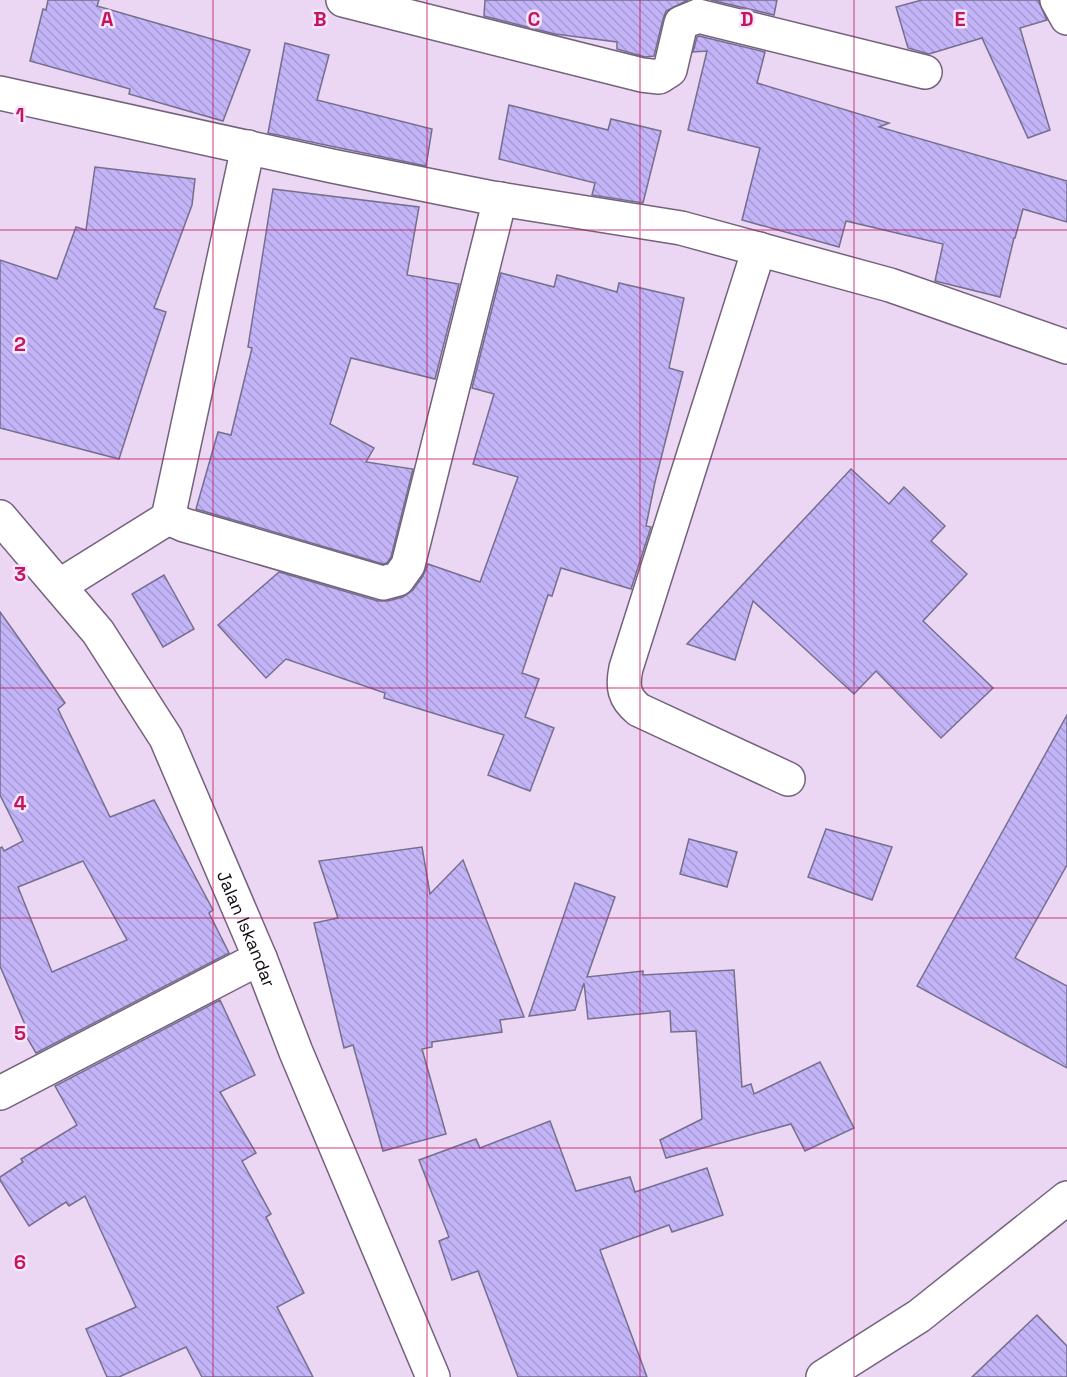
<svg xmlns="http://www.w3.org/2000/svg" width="1067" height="1377" font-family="'Space Grotesk',sans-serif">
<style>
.building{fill:url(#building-back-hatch);stroke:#756f8d;stroke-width:1.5;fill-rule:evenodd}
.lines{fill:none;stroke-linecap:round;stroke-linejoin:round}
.street-casing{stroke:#74627c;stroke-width:36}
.street{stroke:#fff;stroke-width:33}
.grid{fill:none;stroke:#c2185b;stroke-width:1.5;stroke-opacity:0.55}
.labels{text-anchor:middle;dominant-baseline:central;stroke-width:5;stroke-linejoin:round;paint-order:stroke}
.street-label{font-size:18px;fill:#130c16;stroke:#f6e5fd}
.grid-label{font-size:20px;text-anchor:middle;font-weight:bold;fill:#c2185b;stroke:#f6e5fd;stroke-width:5;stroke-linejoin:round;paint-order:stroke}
</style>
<defs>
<pattern id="building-back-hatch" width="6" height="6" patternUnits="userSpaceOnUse" patternTransform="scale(1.5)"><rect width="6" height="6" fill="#c3b4f8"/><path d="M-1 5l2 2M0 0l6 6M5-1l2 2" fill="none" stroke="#a79ad4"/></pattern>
</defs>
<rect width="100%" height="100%" fill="#ebd6f4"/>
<g class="building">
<path d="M48,0h51l-2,6 153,44 -27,71 -94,-27 1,-5 -100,-28 13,-52 3,1z"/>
<path d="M485,0h203l-22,11 -3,8 -9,37 -9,1 -28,-8v-7l-62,-8 -71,-18z"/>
<path d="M711,0h66l-3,15z"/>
<path d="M922,0h116l9,20 -27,8 30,102 -22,8 -46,-100 -53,16 -21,-6 -12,-41z"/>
<path d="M699,36l66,16 -8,31 132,40 -10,4 188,54v41l-44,-13 -8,29h-1l-14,59 -65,-16 8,-37 -97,-23 -7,26 -97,-27 18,-72 -72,-18 19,-79 -14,1 4,-15z"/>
<path d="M285,43l44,12 -12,45 115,29 -6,37 -158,-33z"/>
<path d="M509,105l99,25 3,-11 50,12 -18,72 -51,-8 3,-12 -96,-24z"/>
<path d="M95,167l100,12 -3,26 -38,103 12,4 -47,147 -119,-31v-168l57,19 19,-52 10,3z"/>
<path d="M273,189l146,18 -12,68 52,9 -24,95 -84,-21 -21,66 44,24 -8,14 47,7 -22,88 -4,6 -4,1 -187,-55 22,-77 13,3 21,-87 -4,-1z"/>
<path d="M501,273l53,14 3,-12 60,17 2,-9 65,15 -15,70 14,4 -28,110 -9,44 5,1 -20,62 -70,-21 -9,28 -4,-1 -26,78 17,6 -14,38 29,11 -24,63 -42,-16 16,-40 -120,-37 1,-5 -99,-34 -20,19 -48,-53 61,-53 99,29h10l15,-4 10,-7 10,-14 5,-12 52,18 38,-105 -45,-13 21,-70 -22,-6z"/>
<path d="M851,469l38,35 15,-17 41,39 -14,15 36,33 -44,47 70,67 -52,50 -65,-67 -22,23 -101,-93 -18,59 -48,-16z"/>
<path d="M164,575l30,54 -31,18 -31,-53z"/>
<path d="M0,612l65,91 -7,6 52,108 44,-17 59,110 -4,3 20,40 -193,100 -14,-24 4,-2 -26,-61v-118l2,-1 2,4 19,-10 -23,-46zM83,861l44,79 -75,32 -34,-85z"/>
<path d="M1067,715v150l-52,93 52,28v82l-150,-82z"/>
<path d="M826,829l66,18 -20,53 -64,-23z"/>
<path d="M689,839l48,13 -10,35 -47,-13z"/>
<path d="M422,847l8,47 33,-34 61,157 -24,3 2,12 -70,10v5l-10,2 24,85 -63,17 -30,-106 -9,3 -30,-125 24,-5 -19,-57z"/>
<path d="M575,883l40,14 -28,80 56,-6v4l91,-5 8,117 9,-3 3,10 66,-32 34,66 -49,23 -14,-27 -125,34 -6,-18 42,-21 -6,-88 -25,1 -1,-21 -82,8 -4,-36 -9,27 -46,6z"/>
<path d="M220,1000l35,75 -35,17 36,61 -14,8 29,53 -5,3 38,76 -27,14 36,70h-111l-16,-30 -67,30h-12l-21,-48 50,-22 -51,-111 -16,10 -3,-4 -37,24 -29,-46v-3l23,-15 -2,-3 56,-34 -22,-39z"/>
<path d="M550,1121l26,70 54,-14 5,15 72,-24 16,47 -51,17 -3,-7 -69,25 47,127h-129l-40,-106 -26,9 -13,-39 10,-4 -30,-77 57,-21 4,9z"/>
<path d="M1037,1315l30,31v31h-95z"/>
</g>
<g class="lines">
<g class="street-casing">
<g id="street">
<path d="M343,0l299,75 17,2 11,-7 11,-47 17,-7 227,56"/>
<path d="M1057,0l10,18"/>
<path d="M0,93l332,73 155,31 194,31 209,57 177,62"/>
<path d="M759,249l-133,419c-4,19 -2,30 13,42l149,69"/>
<path id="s1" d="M0,517l98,115 68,106 94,220 36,94 137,325"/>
<path d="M168,518l80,-371"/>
<path d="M59,586l109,-68 16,7 199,58 15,-4 10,-14 92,-366"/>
<path d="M0,1093l260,-135"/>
<path d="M823,1377l96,-61 148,-118"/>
</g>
</g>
<use href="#street" class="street"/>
</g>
<path class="grid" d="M213,0v1377M427,0v1377M640,0v1377M854,0v1377M0,230h1067M0,459h1067M0,688h1067M0,918h1067M0,1148h1067"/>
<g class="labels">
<g class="street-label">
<text stroke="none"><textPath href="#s1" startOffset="484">Jalan Iskandar</textPath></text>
</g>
</g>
<g class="grid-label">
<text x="107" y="26">A</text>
<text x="320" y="26">B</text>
<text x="534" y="26">C</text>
<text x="747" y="26">D</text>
<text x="960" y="26">E</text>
<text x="20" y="122">1</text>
<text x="20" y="351">2</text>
<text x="20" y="581">3</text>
<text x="20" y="810">4</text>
<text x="20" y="1040">5</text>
<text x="20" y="1269">6</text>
</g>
</svg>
